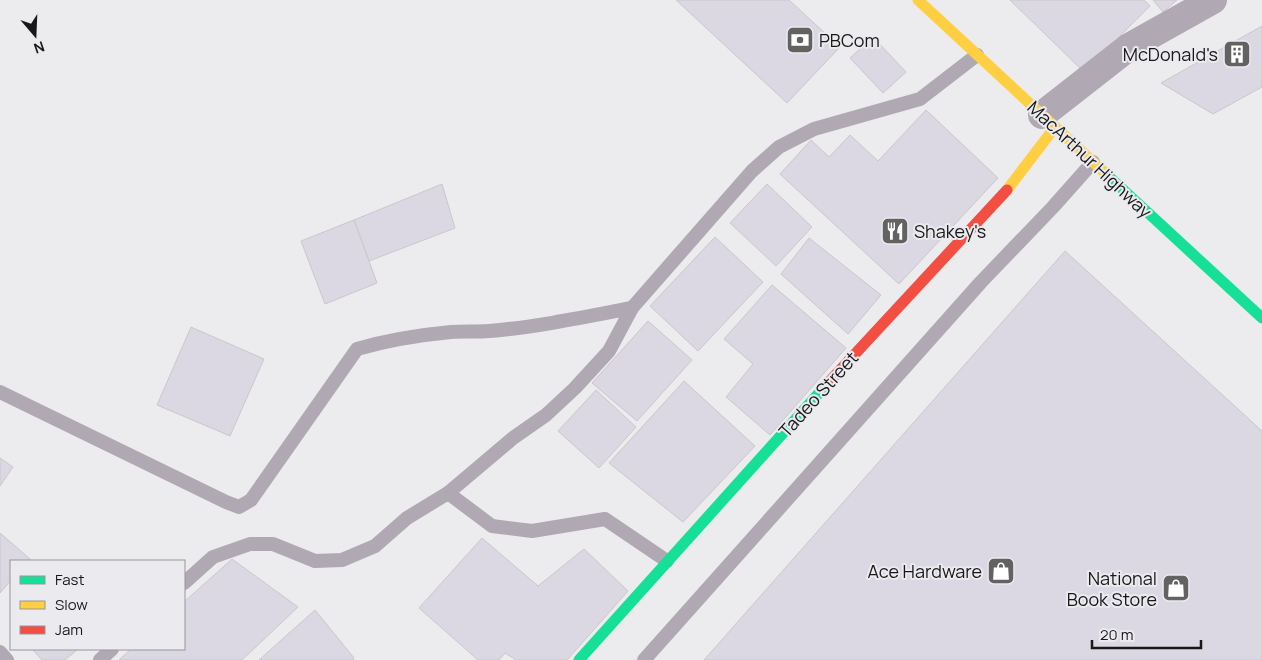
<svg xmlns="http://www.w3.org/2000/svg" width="1262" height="660" font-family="Manrope,sans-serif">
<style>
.building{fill:#dbd7e3;stroke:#c9c8ca}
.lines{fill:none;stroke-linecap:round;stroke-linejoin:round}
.lane{stroke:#b0a8b2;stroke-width:14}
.street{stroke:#b0a8b2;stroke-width:28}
.fast{stroke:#16e098;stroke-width:11}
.slow{stroke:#ffcf43;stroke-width:11}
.jam{stroke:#f24e42;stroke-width:11}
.labels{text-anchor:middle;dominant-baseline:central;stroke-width:4;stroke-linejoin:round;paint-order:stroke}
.poi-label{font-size:18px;fill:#181819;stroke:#ebeaee;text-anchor:end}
.street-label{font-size:18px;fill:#181819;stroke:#ebeaee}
</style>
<rect width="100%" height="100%" fill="#ecebed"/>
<g class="building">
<path d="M676,0h113l51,47 -53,56z"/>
<path d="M1010,0h134l6,6 -66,66z"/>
<path d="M1153,0h24l-14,12z"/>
<path d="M1262,26v61l-49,27 -52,-31z"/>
<path d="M873,37l33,35 -23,21 -33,-35z"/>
<path d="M926,110l72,68 -99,106 -119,-110 31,-34 18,17 21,-22 28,26z"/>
<path d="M442,184l13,44 -86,33 -15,-41z"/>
<path d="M767,184l45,43 -36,39 -46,-43z"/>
<path d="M354,220l23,63 -52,21 -24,-63z"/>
<path d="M715,237l48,45 -65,69 -48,-45z"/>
<path d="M809,238l72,57 -33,39 -67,-60z"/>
<path d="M1065,251l197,180v229h-558z"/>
<path d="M772,285l74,63 -76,87 -44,-38 27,-33 -29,-25z"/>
<path d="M648,321l44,39 -55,61 -45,-38z"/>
<path d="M191,327l73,32 -34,77 -73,-31z"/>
<path d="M684,381l71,65 -72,76 -74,-59z"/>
<path d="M596,390l40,37 -37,41 -41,-37z"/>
<path d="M0,458l13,9 -13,19z"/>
<path d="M0,533l30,26 -1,2h-18v19l-11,13z"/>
<path d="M482,538l56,48 46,-37 44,42 -61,69h-51l-11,-7 -6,7h-21l-59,-52z"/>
<path d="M232,559l66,48 -56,53h-123l12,-11h53v-47z"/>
<path d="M315,610l39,48 -1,2h-94z"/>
<path d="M32,649h46l-13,11h-23z"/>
</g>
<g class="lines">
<g class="lane">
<path d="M0,392l226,110 13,5 12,-7 106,-151c31,-9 62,-14 94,-17 12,-1 25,0 38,-1 48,-4 96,-14 143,-23"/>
<path d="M448,493l65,-55 33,-23 29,-27 34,-37 23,-43 120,-137 27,-24 35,-18 106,-30 57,-44"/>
<path d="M184,583l29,-26 37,-13h23l42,17 27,-1 33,-14 32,-28 41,-25 44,33 40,5 73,-12 62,42"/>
<path d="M0,652l7,8"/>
<path d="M100,660l12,-11"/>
<path d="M644,660l337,-378 72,-75 40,-45"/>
</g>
<path class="street" d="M1042,115l87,-68 84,-47"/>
<g class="fast">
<path d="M1105,173l157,145"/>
<path d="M579,660l250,-278"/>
</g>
<g class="slow">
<path d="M918,0l187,173"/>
<path d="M1007,190l48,-63"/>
</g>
<path class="jam" d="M829,382l178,-192"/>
</g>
<defs>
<g id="bank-square" transform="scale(1.4375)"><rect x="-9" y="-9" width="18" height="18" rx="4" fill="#626263" stroke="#ebeaee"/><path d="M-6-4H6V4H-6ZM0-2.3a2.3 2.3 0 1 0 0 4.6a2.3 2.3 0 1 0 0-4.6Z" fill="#fff"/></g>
<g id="building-square" transform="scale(1.4375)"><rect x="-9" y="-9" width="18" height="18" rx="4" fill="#626263" stroke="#ebeaee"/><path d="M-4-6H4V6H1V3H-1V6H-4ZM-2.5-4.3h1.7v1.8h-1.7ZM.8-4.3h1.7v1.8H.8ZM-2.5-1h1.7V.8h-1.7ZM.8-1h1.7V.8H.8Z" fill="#fff"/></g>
<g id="restaurant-square" transform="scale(1.4375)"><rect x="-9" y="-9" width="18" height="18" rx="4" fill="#626263" stroke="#ebeaee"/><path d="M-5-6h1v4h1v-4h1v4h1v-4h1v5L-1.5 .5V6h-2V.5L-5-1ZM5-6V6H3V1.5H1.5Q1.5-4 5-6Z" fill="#fff"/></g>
<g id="shop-square" transform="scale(1.4375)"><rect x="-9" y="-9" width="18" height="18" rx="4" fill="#626263" stroke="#ebeaee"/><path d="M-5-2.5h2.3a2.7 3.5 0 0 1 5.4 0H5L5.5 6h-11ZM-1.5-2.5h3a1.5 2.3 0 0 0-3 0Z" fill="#fff"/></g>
</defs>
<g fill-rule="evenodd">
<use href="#bank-square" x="800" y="40"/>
<use href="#building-square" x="1237" y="54"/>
<use href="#restaurant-square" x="895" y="231"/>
<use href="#shop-square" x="1001" y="571"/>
<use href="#shop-square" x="1176" y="588"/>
</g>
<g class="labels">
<g class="poi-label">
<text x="819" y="40" text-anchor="start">PBCom</text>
<text x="1218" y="54">McDonald's</text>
<text x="914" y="231" text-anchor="start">Shakey's</text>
<text x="982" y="571">Ace Hardware</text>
<text x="1157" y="578">National<tspan x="1157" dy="21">Book Store</tspan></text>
</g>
<g class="street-label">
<text transform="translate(1090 159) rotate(43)">MacArthur Highway</text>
<text transform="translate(818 394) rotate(-48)">Tadeo Street</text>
</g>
</g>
<rect x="10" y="560" width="175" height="90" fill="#ebeaee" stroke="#979699"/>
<rect x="20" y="576" width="25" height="8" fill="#16e098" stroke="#979699"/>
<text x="55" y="585" font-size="15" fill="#181819">Fast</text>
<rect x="20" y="601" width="25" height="8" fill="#ffcf43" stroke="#979699"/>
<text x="55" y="610" font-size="15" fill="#181819">Slow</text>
<rect x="20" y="626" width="25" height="8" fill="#f24e42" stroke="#979699"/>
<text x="55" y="635" font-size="15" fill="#181819">Jam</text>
<g transform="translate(35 35) rotate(161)" stroke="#ebeaee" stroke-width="4" paint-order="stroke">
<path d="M0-4L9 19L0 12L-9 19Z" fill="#181819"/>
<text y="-8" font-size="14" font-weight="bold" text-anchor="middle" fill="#181819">N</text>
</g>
<path d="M1092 640v8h109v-8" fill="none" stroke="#181819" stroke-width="2.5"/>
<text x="1100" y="640" font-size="15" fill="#181819" stroke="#ebeaee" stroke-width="4" paint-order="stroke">20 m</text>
</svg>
